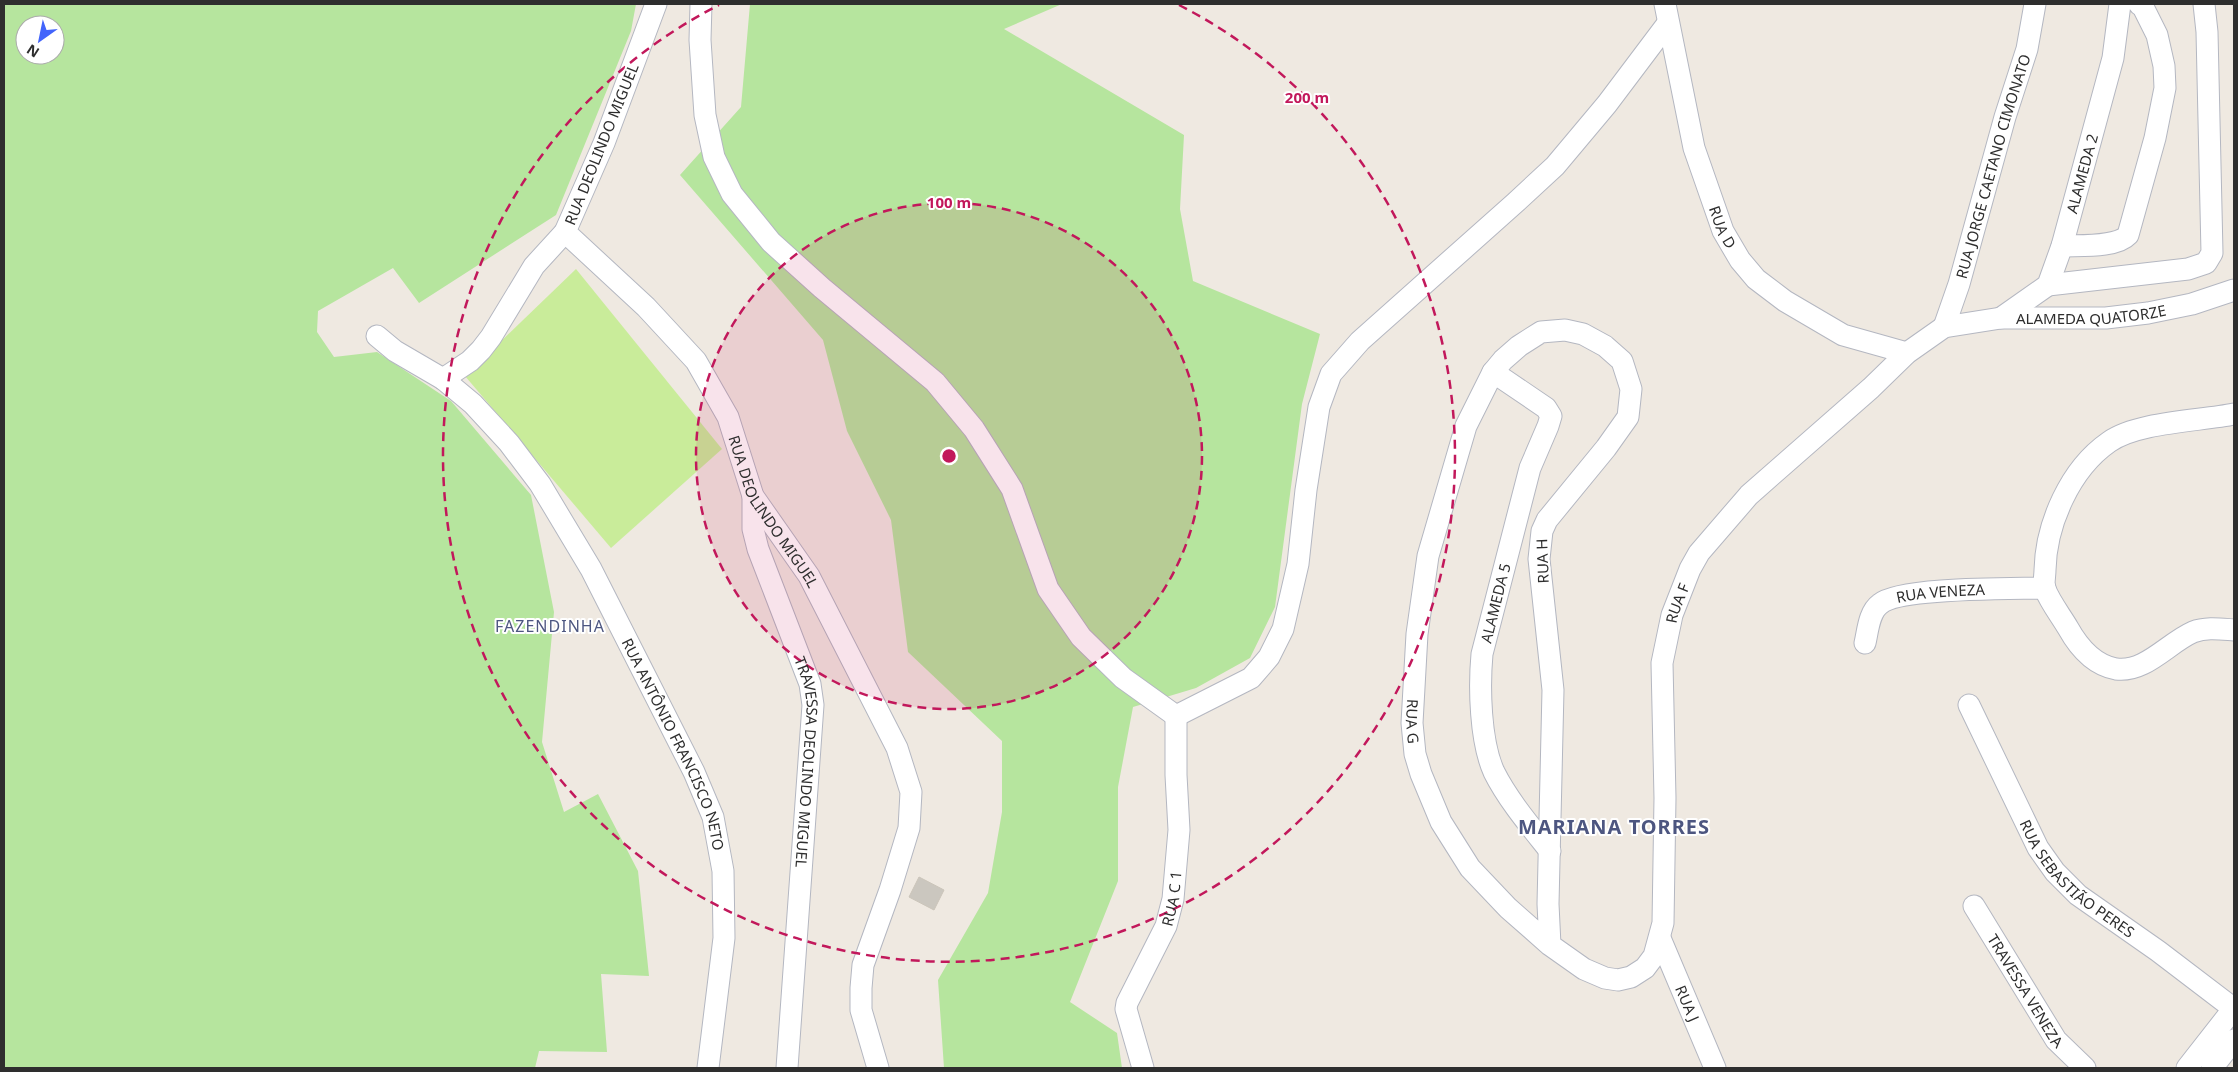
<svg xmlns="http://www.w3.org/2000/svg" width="2238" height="1072" font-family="'Noto Sans',sans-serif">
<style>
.green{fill:#b6e59e;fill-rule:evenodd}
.pitch{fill:#c9ec9a}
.building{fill:#cbc7bf;stroke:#cbc5ba}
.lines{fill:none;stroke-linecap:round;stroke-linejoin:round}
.minor-casing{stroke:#b4b7c1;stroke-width:23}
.minor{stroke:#fff;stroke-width:21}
.ring{fill:none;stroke:#c2185b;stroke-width:2.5;stroke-dasharray:9 6}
.labels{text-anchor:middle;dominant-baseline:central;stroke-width:4;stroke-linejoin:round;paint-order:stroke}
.street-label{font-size:15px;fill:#2e2e2e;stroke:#fff}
.neighbourhood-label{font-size:16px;letter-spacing:1px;fill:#4d5680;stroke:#fff}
.district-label{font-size:20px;font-weight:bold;letter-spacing:1px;fill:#4d5680;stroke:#fff}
.centre{fill:#c2185b;stroke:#fff;stroke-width:2.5}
.ring-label{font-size:15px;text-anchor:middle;font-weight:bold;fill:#c2185b;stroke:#fff;stroke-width:4;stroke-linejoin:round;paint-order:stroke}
</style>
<rect width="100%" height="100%" fill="#efe9e1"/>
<g class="green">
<path d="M4,4h632l-5,27 -75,184 -137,88 -26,-35 -75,43 -1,21 17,25 43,-5 74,49 80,94 23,117 -12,130 22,70 34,-18 40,77 11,105 -48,-2 6,78 -68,-1 -4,17h-531zM25,25h30v30h-30z"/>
<path d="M750,4h312l-58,25 180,106 -4,74 13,72 127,53 -18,70 -27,203 -25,51 -54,30 -63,19 -15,80v94l-48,121 47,31 5,35h-178l-6,-88 50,-87 14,-81v-71l-94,-89 -17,-132 -44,-89 -24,-91 -143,-165 61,-68z"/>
</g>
<path class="pitch" d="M576,269l146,180 -111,99 -146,-172z"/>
<path class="building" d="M919,877l25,13 -10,20 -25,-13z"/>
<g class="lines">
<g class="minor-casing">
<g id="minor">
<path id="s1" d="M656,4l-52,139 -39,89 81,75 50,54 32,56 25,79 56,80 88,172 14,44 -2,36 -19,62 -27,75 -2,23v22l17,58"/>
<path d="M701,4l-1,36 5,75 9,42 18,37 39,48 51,46 113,94 39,47 38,60 36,100 33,48 42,41 53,38"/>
<path id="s2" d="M1665,4l29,144 29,83 17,29 16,19 29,22 58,34 64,18"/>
<path d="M2062,246c17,-1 54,2 66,-11l27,-97 10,-50 -1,-22 -7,-31 -14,-28 -4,-3"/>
<path d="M2048,285l140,-16 18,-6 6,-10 -5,-221 -3,-28"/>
<path id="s3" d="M2001,318l47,-33 14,-39 51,-188 7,-54"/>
<path id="s4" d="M1944,327l15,-43 46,-167 22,-68 8,-45"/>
<path id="s5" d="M377,336l18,15 48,28 30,25 36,39 31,41 51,85 103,203 19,45 10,54 1,67 -16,130"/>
<path d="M1493,372l53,36 5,8 -3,10 -18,42 -48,186c-3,33 -2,87 12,118 14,28 37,55 56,79"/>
<path d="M443,379l27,-18 11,-11 10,-13 43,-71 31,-34"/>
<path d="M2234,414c-34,7 -97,8 -125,28 -39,27 -63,82 -64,128 0,6 -2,14 0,19 5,13 16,27 23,39 10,18 26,37 48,41 29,4 52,-26 77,-37 13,-5 27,-3 41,-2"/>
<path id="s6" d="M753,496v33l5,20 52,135 3,21 -26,363"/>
<path id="s7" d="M1865,643c3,-13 4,-31 15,-39 20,-17 134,-15 165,-16"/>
<path id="s8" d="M1969,705l69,143 17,24 23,23 80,56 76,58"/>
<path d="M1176,716l75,-38 18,-21 14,-28 15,-65 8,-74 13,-83 12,-33 29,-33 155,-138 40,-37 52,-62 61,-81"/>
<path id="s9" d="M1974,906l82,134 29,28"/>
<path id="s10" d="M1660,938l55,130"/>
<path id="s11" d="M1550,945l-2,-41 5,-214 -14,-131 3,-28 5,-11 59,-72 22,-31 3,-28 -9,-28 -17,-15 -22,-12 -18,-4 -24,2 -22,14 -16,14 -10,12 -27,54 -38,130 -11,78 -5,89 3,31 6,20 20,48 29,46 38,40 42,37 34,24 21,9 13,2 13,-3 14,-9 9,-12 9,-33 2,-125 -3,-135 10,-48 18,-46 9,-16 50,-58 122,-107 36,-35 37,-26 57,-9h105l42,-5 44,-9 42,-14"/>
<path id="s12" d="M1143,1068l-17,-59 1,-6 39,-77 7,-27 6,-69 -3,-55v-59"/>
<path d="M2187,1068l47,-60"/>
<path d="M2212,1068l22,-28"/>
</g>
</g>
<use href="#minor" class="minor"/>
</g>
<circle cx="949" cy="456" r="253" fill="#c2185b" fill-opacity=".12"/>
<g class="ring">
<circle cx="949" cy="456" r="253"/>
<path d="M1179 5A506 506 0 1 1 719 5"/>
</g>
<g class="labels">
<g class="street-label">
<text transform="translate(601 144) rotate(-68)">RUA DEOLINDO MIGUEL</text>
<text stroke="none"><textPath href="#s4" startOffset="168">RUA JORGE CAETANO CIMONATO</textPath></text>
<text stroke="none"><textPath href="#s3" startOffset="174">ALAMEDA 2</textPath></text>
<text stroke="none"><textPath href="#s2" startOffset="231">RUA D</textPath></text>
<text stroke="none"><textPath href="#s11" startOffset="2418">ALAMEDA QUATORZE</textPath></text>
<text stroke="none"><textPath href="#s1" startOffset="600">RUA DEOLINDO MIGUEL</textPath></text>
<text transform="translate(1542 561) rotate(-92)">RUA H</text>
<text stroke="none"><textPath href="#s7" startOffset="105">RUA VENEZA</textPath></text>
<text transform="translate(1495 603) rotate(-76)">ALAMEDA 5</text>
<text stroke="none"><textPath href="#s11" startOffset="1881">RUA F</textPath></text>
<text stroke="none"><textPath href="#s11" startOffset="1131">RUA G</textPath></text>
<text stroke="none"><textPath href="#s5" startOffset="516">RUA ANTÔNIO FRANCISCO NETO</textPath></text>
<text stroke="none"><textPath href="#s6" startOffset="276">TRAVESSA DEOLINDO MIGUEL</textPath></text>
<text stroke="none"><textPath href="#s8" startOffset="208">RUA SEBASTIÃO PERES</textPath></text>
<text stroke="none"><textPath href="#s12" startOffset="182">RUA C 1</textPath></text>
<text stroke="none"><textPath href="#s9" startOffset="99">TRAVESSA VENEZA</textPath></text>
<text stroke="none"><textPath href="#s10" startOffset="71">RUA J</textPath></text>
</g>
<g class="neighbourhood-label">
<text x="550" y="626">FAZENDINHA</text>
</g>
<g class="district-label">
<text x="1614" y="826">MARIANA TORRES</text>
</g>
</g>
<circle cx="949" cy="456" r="8" class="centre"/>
<g class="ring-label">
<text x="1307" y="103">200 m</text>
<text x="949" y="208">100 m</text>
</g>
<rect width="2238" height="1072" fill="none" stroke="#2e2e2e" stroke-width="10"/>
<g transform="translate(40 40) rotate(213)"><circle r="24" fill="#ffffff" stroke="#ababab"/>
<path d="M0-4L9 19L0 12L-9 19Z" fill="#4264fb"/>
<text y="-8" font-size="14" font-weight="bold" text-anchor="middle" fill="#2e2e2e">N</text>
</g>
</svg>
